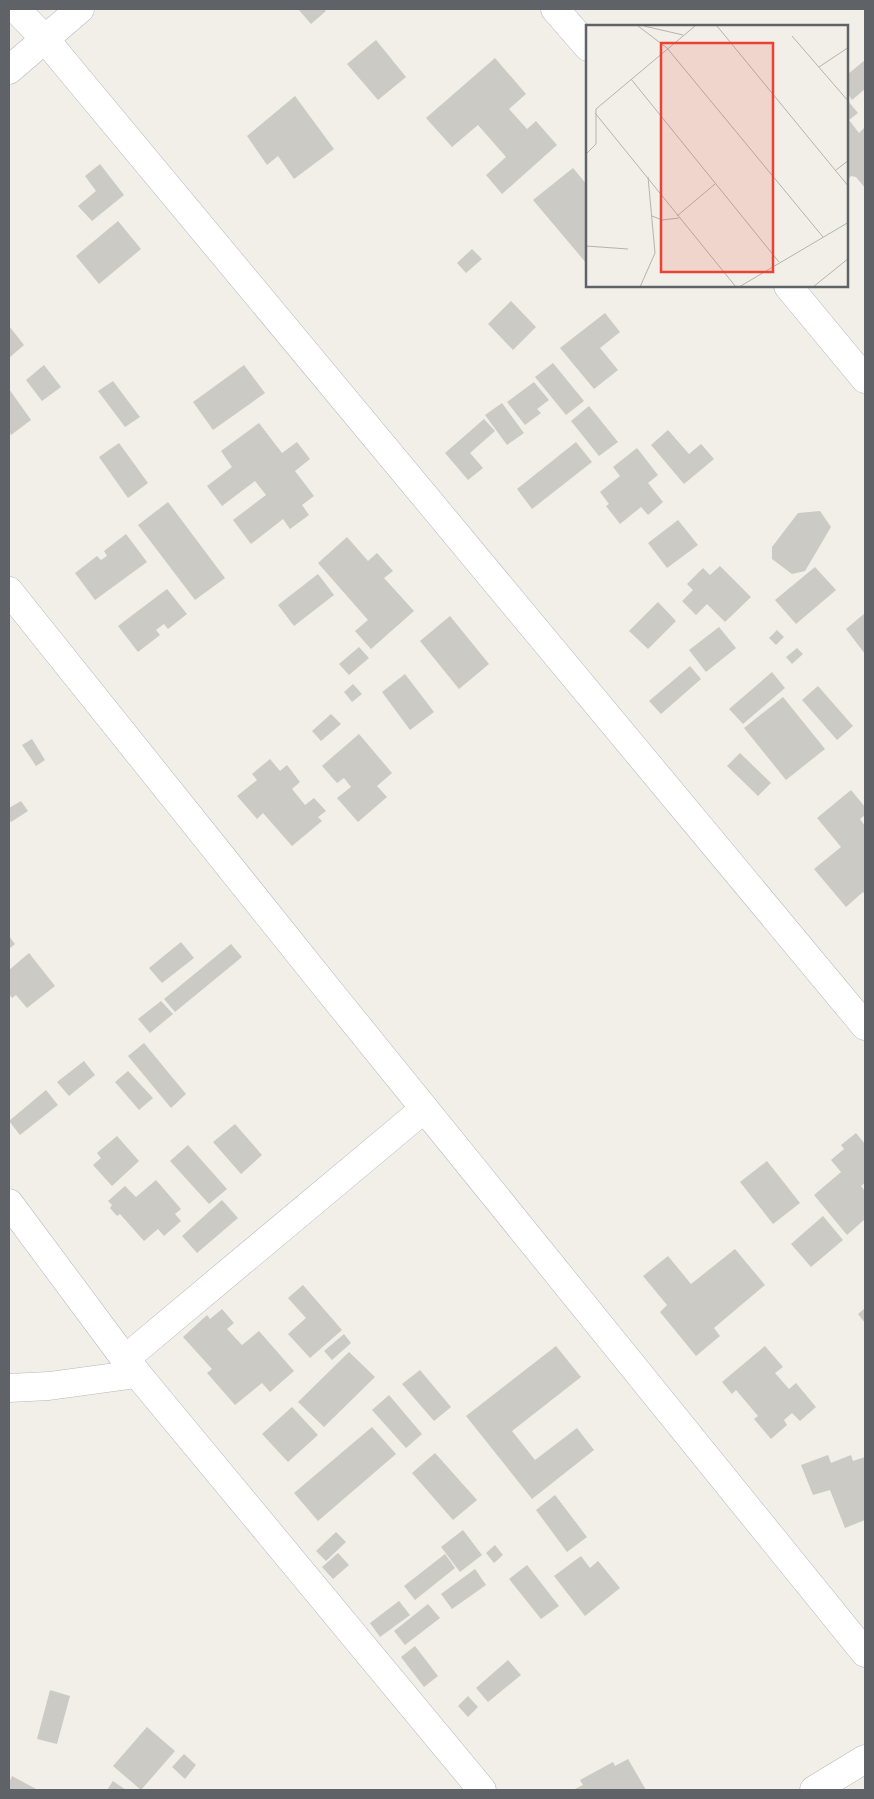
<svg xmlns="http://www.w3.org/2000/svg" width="874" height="1799" font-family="Mulish,sans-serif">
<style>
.building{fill:#cccac5}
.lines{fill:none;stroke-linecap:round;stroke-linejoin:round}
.minor-casing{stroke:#b5b8bc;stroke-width:29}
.tertiary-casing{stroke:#b5b8bc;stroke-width:29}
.minor{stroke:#fff;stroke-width:28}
.tertiary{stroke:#fff;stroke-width:28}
.inset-road{fill:none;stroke:#b3b3b1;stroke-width:1}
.view{fill:#ea4335;fill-opacity:0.15;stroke:#ea4335;stroke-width:2.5}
.inset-edge{fill:none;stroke:#5f6368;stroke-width:2.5}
</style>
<rect width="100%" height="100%" fill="#f1efe8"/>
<g class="building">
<path d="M298,9h26l2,2 -15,13z"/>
<path d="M376,40l30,37 -28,23 -31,-36z"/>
<path d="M495,58l31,36 -17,15 18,20 9,-8 21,24 -55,49 -16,-19 20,-18 -28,-32 -26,22 -26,-29z"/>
<path d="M865,60v29l-13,11 -4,-6v-20z"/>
<path d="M295,96l39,53 -40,30 -16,-23 -11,9 -20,-29z"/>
<path d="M848,101l10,12 -9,7 10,13 6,-6v61l-9,-11 -5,-1 -3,3z"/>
<path d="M100,164l24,31 -32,26 -14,-15 18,-15 -11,-15z"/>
<path d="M573,168l15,18v9l-2,1 2,2 -1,66 -54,-64z"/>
<path d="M118,221l23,28 -42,35 -23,-28z"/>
<path d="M472,249l10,10 -16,14 -9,-10z"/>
<path d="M511,301l25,26 -23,23 -25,-26z"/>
<path d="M605,313l15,19 -20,16 18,22 -24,19 -34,-41z"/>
<path d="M9,326l15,19 -15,13z"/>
<path d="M553,363l31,38 -18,14 -31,-38z"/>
<path d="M44,365l17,22 -19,14 -16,-21z"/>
<path d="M244,365l21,28 -52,37 -20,-28z"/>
<path d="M113,381l27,36 -15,10 -27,-36z"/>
<path d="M534,382l15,18 -12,9 4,4 -16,12 -18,-23z"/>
<path d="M9,389l22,31 -20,15 -2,-4z"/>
<path d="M502,403l22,30 -17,12 -22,-30z"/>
<path d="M589,406l29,36 -19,14 -28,-35z"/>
<path d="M484,419l11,12 -25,22 13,15 -15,12 -23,-27z"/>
<path d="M259,423l23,30 15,-11 13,17 -15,12 19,25 -12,9 7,10 -19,14 -7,-10 -32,25 -18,-24 33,-25 -11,-14 -33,25 -15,-20 25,-19 -11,-16z"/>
<path d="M668,430l21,24 12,-10 13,15 -30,25 -33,-39z"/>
<path d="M576,442l16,20 -60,47 -15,-20z"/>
<path d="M119,443l29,40 -20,15 -29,-41z"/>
<path d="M637,448l21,27 -10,8 15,19 -15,13 -7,-8 -21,17 -14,-18 3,-2 -9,-12 20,-16 -7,-9z"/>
<path d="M168,502l57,76 -30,22 -57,-75z"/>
<path d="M820,511l11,16 -26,44 -13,3 -20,-15v-12l26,-34z"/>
<path d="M678,520l20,25 -31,23 -19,-25z"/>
<path d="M126,534l21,28 -52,38 -20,-27 22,-17 4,4 6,-4 -3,-5z"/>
<path d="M347,537l21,24 9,-8 16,18 -9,7 30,33 -43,38 -16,-18 13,-11 -50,-57z"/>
<path d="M720,566l31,31 -26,25 -18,-18 -11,11 -14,-14 11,-11 -6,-6 16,-16 7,7z"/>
<path d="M815,567l21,23 -40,34 -21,-24z"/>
<path d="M318,574l16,21 -40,31 -16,-21z"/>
<path d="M167,589l20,25 -19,15 -4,-5 -8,6 4,5 -22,17 -20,-26z"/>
<path d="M658,602l18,19 -28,28 -19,-18z"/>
<path d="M865,613v41l-19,-25z"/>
<path d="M450,616l39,48 -30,25 -39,-48z"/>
<path d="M719,627l17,21 -30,24 -17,-22z"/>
<path d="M777,630l7,7 -8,8 -7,-7z"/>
<path d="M359,647l10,11 -20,17 -10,-11z"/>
<path d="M797,648l6,6 -11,10 -6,-7z"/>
<path d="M690,666l11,13 -40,35 -12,-13z"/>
<path d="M772,672l13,16 -42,36 -14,-15z"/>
<path d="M405,674l29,38 -24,18 -28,-38z"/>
<path d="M353,684l9,10 -10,8 -8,-10z"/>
<path d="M818,686l35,40 -16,14 -35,-40z"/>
<path d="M783,697l42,52 -39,31 -42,-52z"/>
<path d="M331,714l10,10 -20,17 -9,-10z"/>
<path d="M359,734l33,39 -15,13 10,11 -29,25 -21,-24 14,-11 -7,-9 -7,5 -15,-17z"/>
<path d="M32,739l13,21 -9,6 -14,-21z"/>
<path d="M740,753l31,30 -13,13 -31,-30z"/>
<path d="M270,759l10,12 7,-6 13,17 -8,7 13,16 9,-7 12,13 -8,6 4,4 -30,25 -29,-33 -6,6 -20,-23 20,-16 -5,-6z"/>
<path d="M851,790l14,17v8l-5,4 5,7v69l-2,-3 -17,15 -32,-38 27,-22 -24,-29z"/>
<path d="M21,801l7,10 -17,11 -2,-3v-11z"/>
<path d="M9,936l6,8 -6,5z"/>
<path d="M181,942l13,16 -32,25 -13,-15z"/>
<path d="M231,944l11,13 -67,55 -11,-13z"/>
<path d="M29,953l26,33 -28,22 -11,-13 -4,3 -3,-4v-24z"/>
<path d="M161,1001l12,13 -23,19 -12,-14z"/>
<path d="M144,1043l42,51 -15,14 -43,-52z"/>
<path d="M84,1061l11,14 -26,21 -12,-14z"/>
<path d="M128,1071l25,27 -14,12 -24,-28z"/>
<path d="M46,1090l12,15 -38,30 -11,-14z"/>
<path d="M235,1124l27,31 -21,19 -28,-32z"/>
<path d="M856,1133l9,11v39l-4,3 4,5v28l-18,16 -33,-40 27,-23 -10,-12 13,-11 -3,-4z"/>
<path d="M117,1136l22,25 -27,25 -19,-21 8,-7 -4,-5z"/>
<path d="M188,1145l39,44 -18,15 -39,-43z"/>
<path d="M767,1161l33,42 -27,21 -33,-42z"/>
<path d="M156,1180l25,29 -6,5 6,7 -17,15 -6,-7 -14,12 -24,-27 -3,2 -7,-8 2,-3 -4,-4 17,-15 11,11z"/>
<path d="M222,1200l16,18 -41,35 -15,-17z"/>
<path d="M823,1216l20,24 -32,27 -20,-23z"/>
<path d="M735,1249l30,36 -51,43 6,8 -24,20 -36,-44 7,-7 -24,-29 25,-20 23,28z"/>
<path d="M303,1285l39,45 -32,28 -22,-24 18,-16 -18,-20z"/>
<path d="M865,1308v15l-7,-9z"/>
<path d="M222,1309l12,14 -7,6 15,16 17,-14 35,40 -24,21 -8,-9 -27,22 -28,-32 5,-4 -29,-32 24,-22 3,4z"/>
<path d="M344,1334l7,9 -19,17 -8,-9z"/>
<path d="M556,1346l25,31 -69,54 23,29 42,-32 17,22 -62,49 -66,-83z"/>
<path d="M765,1346l18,21 -8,6 14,16 7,-6 20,24 -16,14 -8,-8 -8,7 3,5 -16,14 -17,-20 4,-3 -22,-26 -4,4 -10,-12z"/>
<path d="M349,1352l26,25 -51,50 -26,-25z"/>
<path d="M420,1370l31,37 -17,14 -32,-37z"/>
<path d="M389,1395l33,39 -16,14 -34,-38z"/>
<path d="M292,1407l26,28 -30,27 -26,-28z"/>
<path d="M372,1427l24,27 -78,67 -24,-28z"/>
<path d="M435,1453l42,47 -24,20 -41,-47z"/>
<path d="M828,1455l3,8 20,-8 2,6 12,-4v63l-20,8 -15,-38 -17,5 -12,-30z"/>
<path d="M555,1495l32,42 -20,15 -31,-42z"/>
<path d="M463,1530l19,25 -22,17 -19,-25z"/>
<path d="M336,1532l10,10 -20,19 -10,-10z"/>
<path d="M495,1545l8,10 -9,8 -8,-10z"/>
<path d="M338,1553l11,12 -16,14 -11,-12z"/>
<path d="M445,1554l10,14 -40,32 -11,-14z"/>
<path d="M581,1556l9,12 8,-7 22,27 -35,28 -31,-40z"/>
<path d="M527,1565l32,41 -18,13 -32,-40z"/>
<path d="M475,1569l11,16 -34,24 -11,-15z"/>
<path d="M399,1601l11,14 -30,22 -10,-14z"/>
<path d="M428,1604l12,14 -35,27 -11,-14z"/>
<path d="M415,1646l23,30 -14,11 -23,-30z"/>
<path d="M508,1660l13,15 -33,27 -12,-14z"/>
<path d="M50,1690l20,6 -13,48 -20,-5z"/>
<path d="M468,1696l10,11 -10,10 -10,-11z"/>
<path d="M147,1727l28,24 -34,39 -28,-24z"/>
<path d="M184,1754l12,11 -11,14 -13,-12z"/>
<path d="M628,1759l18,31h-73l10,-5 -3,-5 33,-18 2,4z"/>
<path d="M12,1776l26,14h-29v-7z"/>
<path d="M113,1781l13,9h-19z"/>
</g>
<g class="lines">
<g class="minor-casing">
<g id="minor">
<path d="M16,9l28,29 821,988"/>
<path d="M9,70l71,-61"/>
<path d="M9,591l317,396 539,666"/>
<path d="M9,1203l116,156 357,431"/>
<path d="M125,1359l299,-250"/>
<path d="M9,1388l40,-2 88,-12"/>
</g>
</g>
<g class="tertiary-casing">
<g id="tertiary">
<path d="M555,9l33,38"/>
<path d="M788,286l77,93"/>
<path d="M814,1790l51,-31"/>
</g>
</g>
<use href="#minor" class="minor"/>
<use href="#tertiary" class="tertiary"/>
</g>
<g transform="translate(586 25)">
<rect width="262" height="262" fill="#f1efe8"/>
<path class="inset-road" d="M52,1l29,22 156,189M58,1l39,9M131,1l132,161M206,11l57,66M233,42l30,-20M45,54l148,183M9,88l141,174M0,129l10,-10v-35l99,-83M250,145l13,-10M66,191l10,4 17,-2M91,191l38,-32M0,221l42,3M54,262l15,-34 -7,-76M153,262l110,-65M227,262l36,-29"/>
<path class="view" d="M75,18h112v229h-112z"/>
<rect width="262" height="262" class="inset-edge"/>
</g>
<rect width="874" height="1799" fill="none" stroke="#5f6368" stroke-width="20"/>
</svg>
